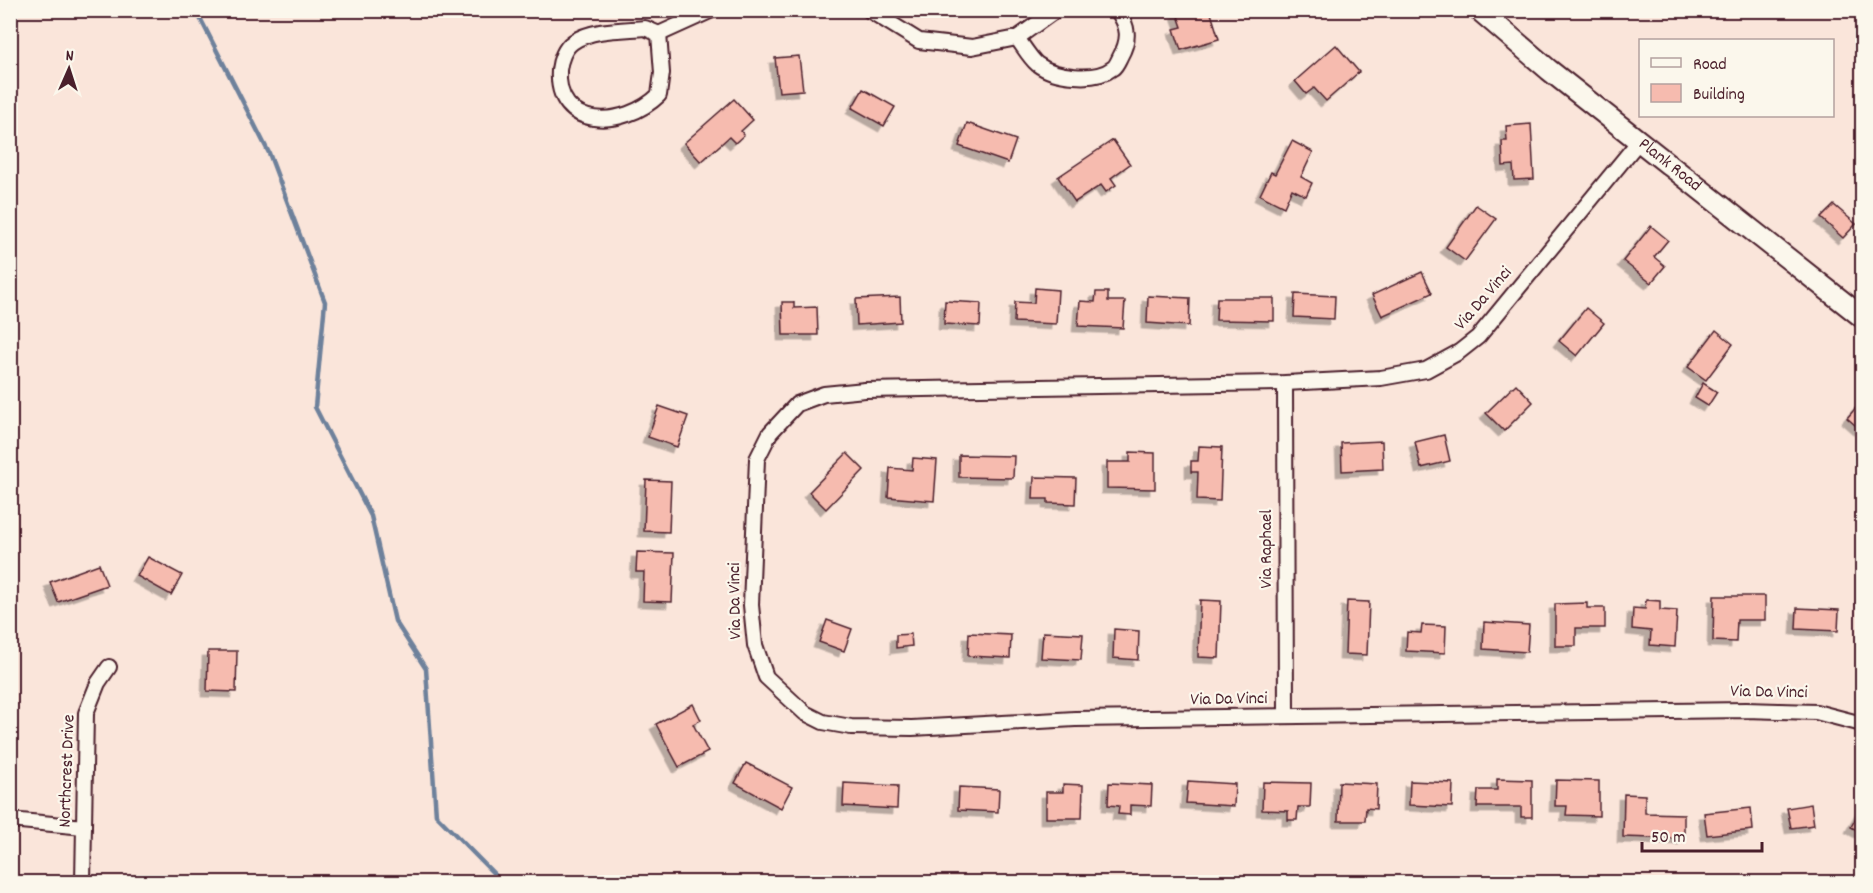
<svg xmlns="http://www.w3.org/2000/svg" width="1873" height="893" font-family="Dekko,sans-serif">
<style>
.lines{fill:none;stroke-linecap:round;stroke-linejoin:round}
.stream{stroke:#6e819b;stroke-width:4.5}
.building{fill:#f6bbaf;stroke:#4a1f2b;stroke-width:1.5;filter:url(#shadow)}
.street-casing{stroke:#4a1f2b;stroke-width:18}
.secondary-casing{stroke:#4a1f2b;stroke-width:24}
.street{stroke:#fbf7ec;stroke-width:14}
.secondary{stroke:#fbf7ec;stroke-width:20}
.labels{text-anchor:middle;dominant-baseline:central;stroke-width:4.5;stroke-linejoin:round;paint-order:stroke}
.street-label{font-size:18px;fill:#4a1f2b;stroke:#fbf7ec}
</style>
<defs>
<filter id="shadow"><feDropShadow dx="-5.5" dy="5.5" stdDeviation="0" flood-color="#0004"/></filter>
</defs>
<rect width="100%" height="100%" fill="#fae5da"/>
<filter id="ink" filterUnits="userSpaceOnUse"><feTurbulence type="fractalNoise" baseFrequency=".0167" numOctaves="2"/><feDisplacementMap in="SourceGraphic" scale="12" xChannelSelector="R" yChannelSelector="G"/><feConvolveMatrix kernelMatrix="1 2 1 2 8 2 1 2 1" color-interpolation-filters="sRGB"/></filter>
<g filter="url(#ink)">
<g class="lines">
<path class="stream" d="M196,10l73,143 56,149 -10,105 56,109 24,105 31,48 10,146 66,67"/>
</g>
<g class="building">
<path d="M1184,10h26l9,29 -38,11 -7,-21 8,-2 -5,-14z"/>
<path d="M1336,45l23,27 -33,29 -12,-13 -8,6 -11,-13z"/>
<path d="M799,56l4,34 -24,2 -4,-34z"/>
<path d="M863,89l32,18 -11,19 -32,-18z"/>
<path d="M734,99l19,21 -12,11 3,4 -9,8 -6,-6 -28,25 -17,-19z"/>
<path d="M967,123l49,17 -8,23 -49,-17z"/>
<path d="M1531,124l3,55 -20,1 -1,-15 -10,1 -1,-25h5l-1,-15z"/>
<path d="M1113,140l17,24 -19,14 5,7 -10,7 -5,-7 -26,17 -17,-25z"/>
<path d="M1292,141l21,11 -12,25 11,6 -6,13 -14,-7 -8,18 -24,-12 11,-23 4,2z"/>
<path d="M1476,205l20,14 -31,42 -19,-14z"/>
<path d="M1834,205l22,19 -13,14 -22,-20z"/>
<path d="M1651,226l17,14 -14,17 11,9 -14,17 -28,-22z"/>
<path d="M1422,272l10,21 -50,23 -10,-21z"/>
<path d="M1035,288l23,2 -2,34 -42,-2 1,-20 19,1z"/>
<path d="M1096,292h12v9h17l-2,27 -45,-2 2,-25 15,1z"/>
<path d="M1295,294l40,2 -1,23 -40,-2z"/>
<path d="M1148,296l42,2 -1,28 -42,-3z"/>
<path d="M900,297l1,25 -44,3 -1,-26z"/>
<path d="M1217,298h57v23l-58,-1z"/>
<path d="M945,301l36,2 -1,23 -36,-2z"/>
<path d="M782,302h12v6l23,-1 1,28h-35z"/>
<path d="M1586,308l18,15 -27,33 -18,-15z"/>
<path d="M1716,330l17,14 -27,36 -18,-13z"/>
<path d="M1703,383l14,9 -9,14 -13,-8z"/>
<path d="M1516,384l17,18 -29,29 -18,-18z"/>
<path d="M1860,403l2,2v26l-15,-13z"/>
<path d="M659,406l29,10 -11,31 -29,-10z"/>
<path d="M1444,435l6,26 -29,7 -6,-26z"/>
<path d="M1382,441l1,28 -41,2 -1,-28z"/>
<path d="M1199,446l23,1 -2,54 -23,-1 1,-28h-7v-11h7z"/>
<path d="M1130,452l25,1v36l-48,-1v-26h23z"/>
<path d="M847,453l17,17 -38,39 -17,-17z"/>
<path d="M959,455l55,1 -1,22 -54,-1z"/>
<path d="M913,458l24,2 -3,41 -46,-4 2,-29 22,2z"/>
<path d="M1034,477l42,1 -1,26 -27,-1v-4h-15z"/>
<path d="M646,480l25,1 -2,51 -25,-1z"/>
<path d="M637,552l37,1 -2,49 -29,-1 1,-29h-8z"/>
<path d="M148,557l34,18 -11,20 -34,-19z"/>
<path d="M99,564l8,21 -49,17 -8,-20z"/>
<path d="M1714,596h51v24h-28l-1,22 -23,-1z"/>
<path d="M1200,600l21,1 -2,57 -21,-1z"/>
<path d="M1646,600l14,1v9l17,1 -2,36 -25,-2 1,-14 -19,-2 1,-21 12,1z"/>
<path d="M1347,601l22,1 -2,53 -22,-1z"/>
<path d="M1587,603v5h18v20h-29v18h-21v-42z"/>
<path d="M1797,608l42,2 -1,21 -42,-2z"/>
<path d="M827,620l25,9 -8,22 -25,-9z"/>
<path d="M1484,622l45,3 -2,27 -44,-3z"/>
<path d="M1422,625l24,1 -1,27 -39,-2 1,-19 14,1z"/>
<path d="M1114,629l25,2 -1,29 -25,-2z"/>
<path d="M1043,632l40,2 -2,26 -40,-2z"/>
<path d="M969,633l42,2 -1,23 -42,-2z"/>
<path d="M911,634l1,12 -16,2v-13z"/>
<path d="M208,651h29l-1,41 -29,-1z"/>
<path d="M693,704l8,16 -8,4 15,28 -29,15 -23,-43z"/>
<path d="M746,763l46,24 -11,21 -46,-25z"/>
<path d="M1497,779l35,1v37h-11v-10h-44l1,-17h19z"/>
<path d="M1556,780l43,1v35l-33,-1 1,-9h-12z"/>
<path d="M1188,781l47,3 -1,22 -48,-3z"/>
<path d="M1410,781l43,2 -1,24 -43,-2z"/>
<path d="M1263,782l48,1 -1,24h-12l-1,13h-9v-9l-26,-1z"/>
<path d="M1339,782l38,2 -1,25 -10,-1 -1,13h-27z"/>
<path d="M844,783l54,3 -1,23 -54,-3z"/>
<path d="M1109,783l43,2 -1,21 -21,-1v10l-12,-1 1,-8 -11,-1z"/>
<path d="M1063,784l20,1 -1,33h-36v-26h17z"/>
<path d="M959,787l40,2 -1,23 -40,-2z"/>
<path d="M1624,794l21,1v18l39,1v25l-61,-2z"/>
<path d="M1811,804l3,21 -23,3 -4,-20z"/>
<path d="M1862,807v26l-11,-6z"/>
<path d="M1751,808l2,22 -46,5 -3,-22z"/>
</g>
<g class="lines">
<g class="street-casing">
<g id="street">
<path d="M869,10l50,31 53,6 45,-9 39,-28"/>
<path d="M645,28l14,6 3,39 -3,22c-35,34 -104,36 -100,-25 1,-9 5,-22 14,-28 19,-13 49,-12 72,-14z"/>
<path d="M659,34l53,-24"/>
<path d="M1017,38c6,8 13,20 20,26 17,13 58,18 76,4 3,-2 5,-7 7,-11 10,-18 9,-30 -3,-47"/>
<path d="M1639,141l-161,196 -19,15 -33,18 -45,8 -96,5 -420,7 -41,4 -27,10 -27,29 -13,26 -6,146 4,40 11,32 39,36 18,9 28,5 61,1 163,-9 671,-9 70,2 46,12"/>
<path d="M1285,383l1,333"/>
<path d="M10,820l74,7"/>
<path d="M83,882l3,-169 12,-30 11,-16"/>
</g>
</g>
<g class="secondary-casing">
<g id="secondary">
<path id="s1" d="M1479,10l70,60 313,247"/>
</g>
</g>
<use href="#street" class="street"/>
<use href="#secondary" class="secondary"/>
</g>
</g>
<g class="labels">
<g class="street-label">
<text stroke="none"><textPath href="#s1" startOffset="246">Plank Road</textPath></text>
<text transform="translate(1484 299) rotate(-49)">Via Da Vinci</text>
<text transform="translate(1267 549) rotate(-90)">Via Raphael</text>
<text transform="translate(736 601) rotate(-91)">Via Da Vinci</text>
<text transform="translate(1769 693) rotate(1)">Via Da Vinci</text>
<text transform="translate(1229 700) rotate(-1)">Via Da Vinci</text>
<text transform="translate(68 771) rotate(-88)">Northcrest Drive</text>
</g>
</g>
<rect width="1873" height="893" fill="none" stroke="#fbf7ec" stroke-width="36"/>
<rect x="18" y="18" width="1837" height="857" fill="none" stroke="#4a1f2b" stroke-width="2" filter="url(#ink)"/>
<rect x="1639" y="39" width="195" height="78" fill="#fbf7ec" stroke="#b4a19f" stroke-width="1.5"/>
<rect x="1651" y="58" width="30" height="9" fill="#fbf7ec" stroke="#b4a19f" stroke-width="1.5"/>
<text x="1693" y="69" font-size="18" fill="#4a1f2b">Road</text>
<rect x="1651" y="84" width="30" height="18" fill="#f6bbaf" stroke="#b4a19f" stroke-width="1.5"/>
<text x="1693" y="99" font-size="18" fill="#4a1f2b">Building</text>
<g transform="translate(69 69) rotate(3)" stroke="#fbf7ec" stroke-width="4.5" paint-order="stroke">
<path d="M0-4.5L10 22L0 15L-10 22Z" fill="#4a1f2b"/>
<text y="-9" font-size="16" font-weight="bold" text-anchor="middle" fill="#4a1f2b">N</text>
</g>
<path d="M1642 842v9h120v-9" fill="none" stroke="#4a1f2b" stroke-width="3"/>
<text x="1651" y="842" font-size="18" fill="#4a1f2b" stroke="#fbf7ec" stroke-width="4.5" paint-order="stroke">50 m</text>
</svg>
